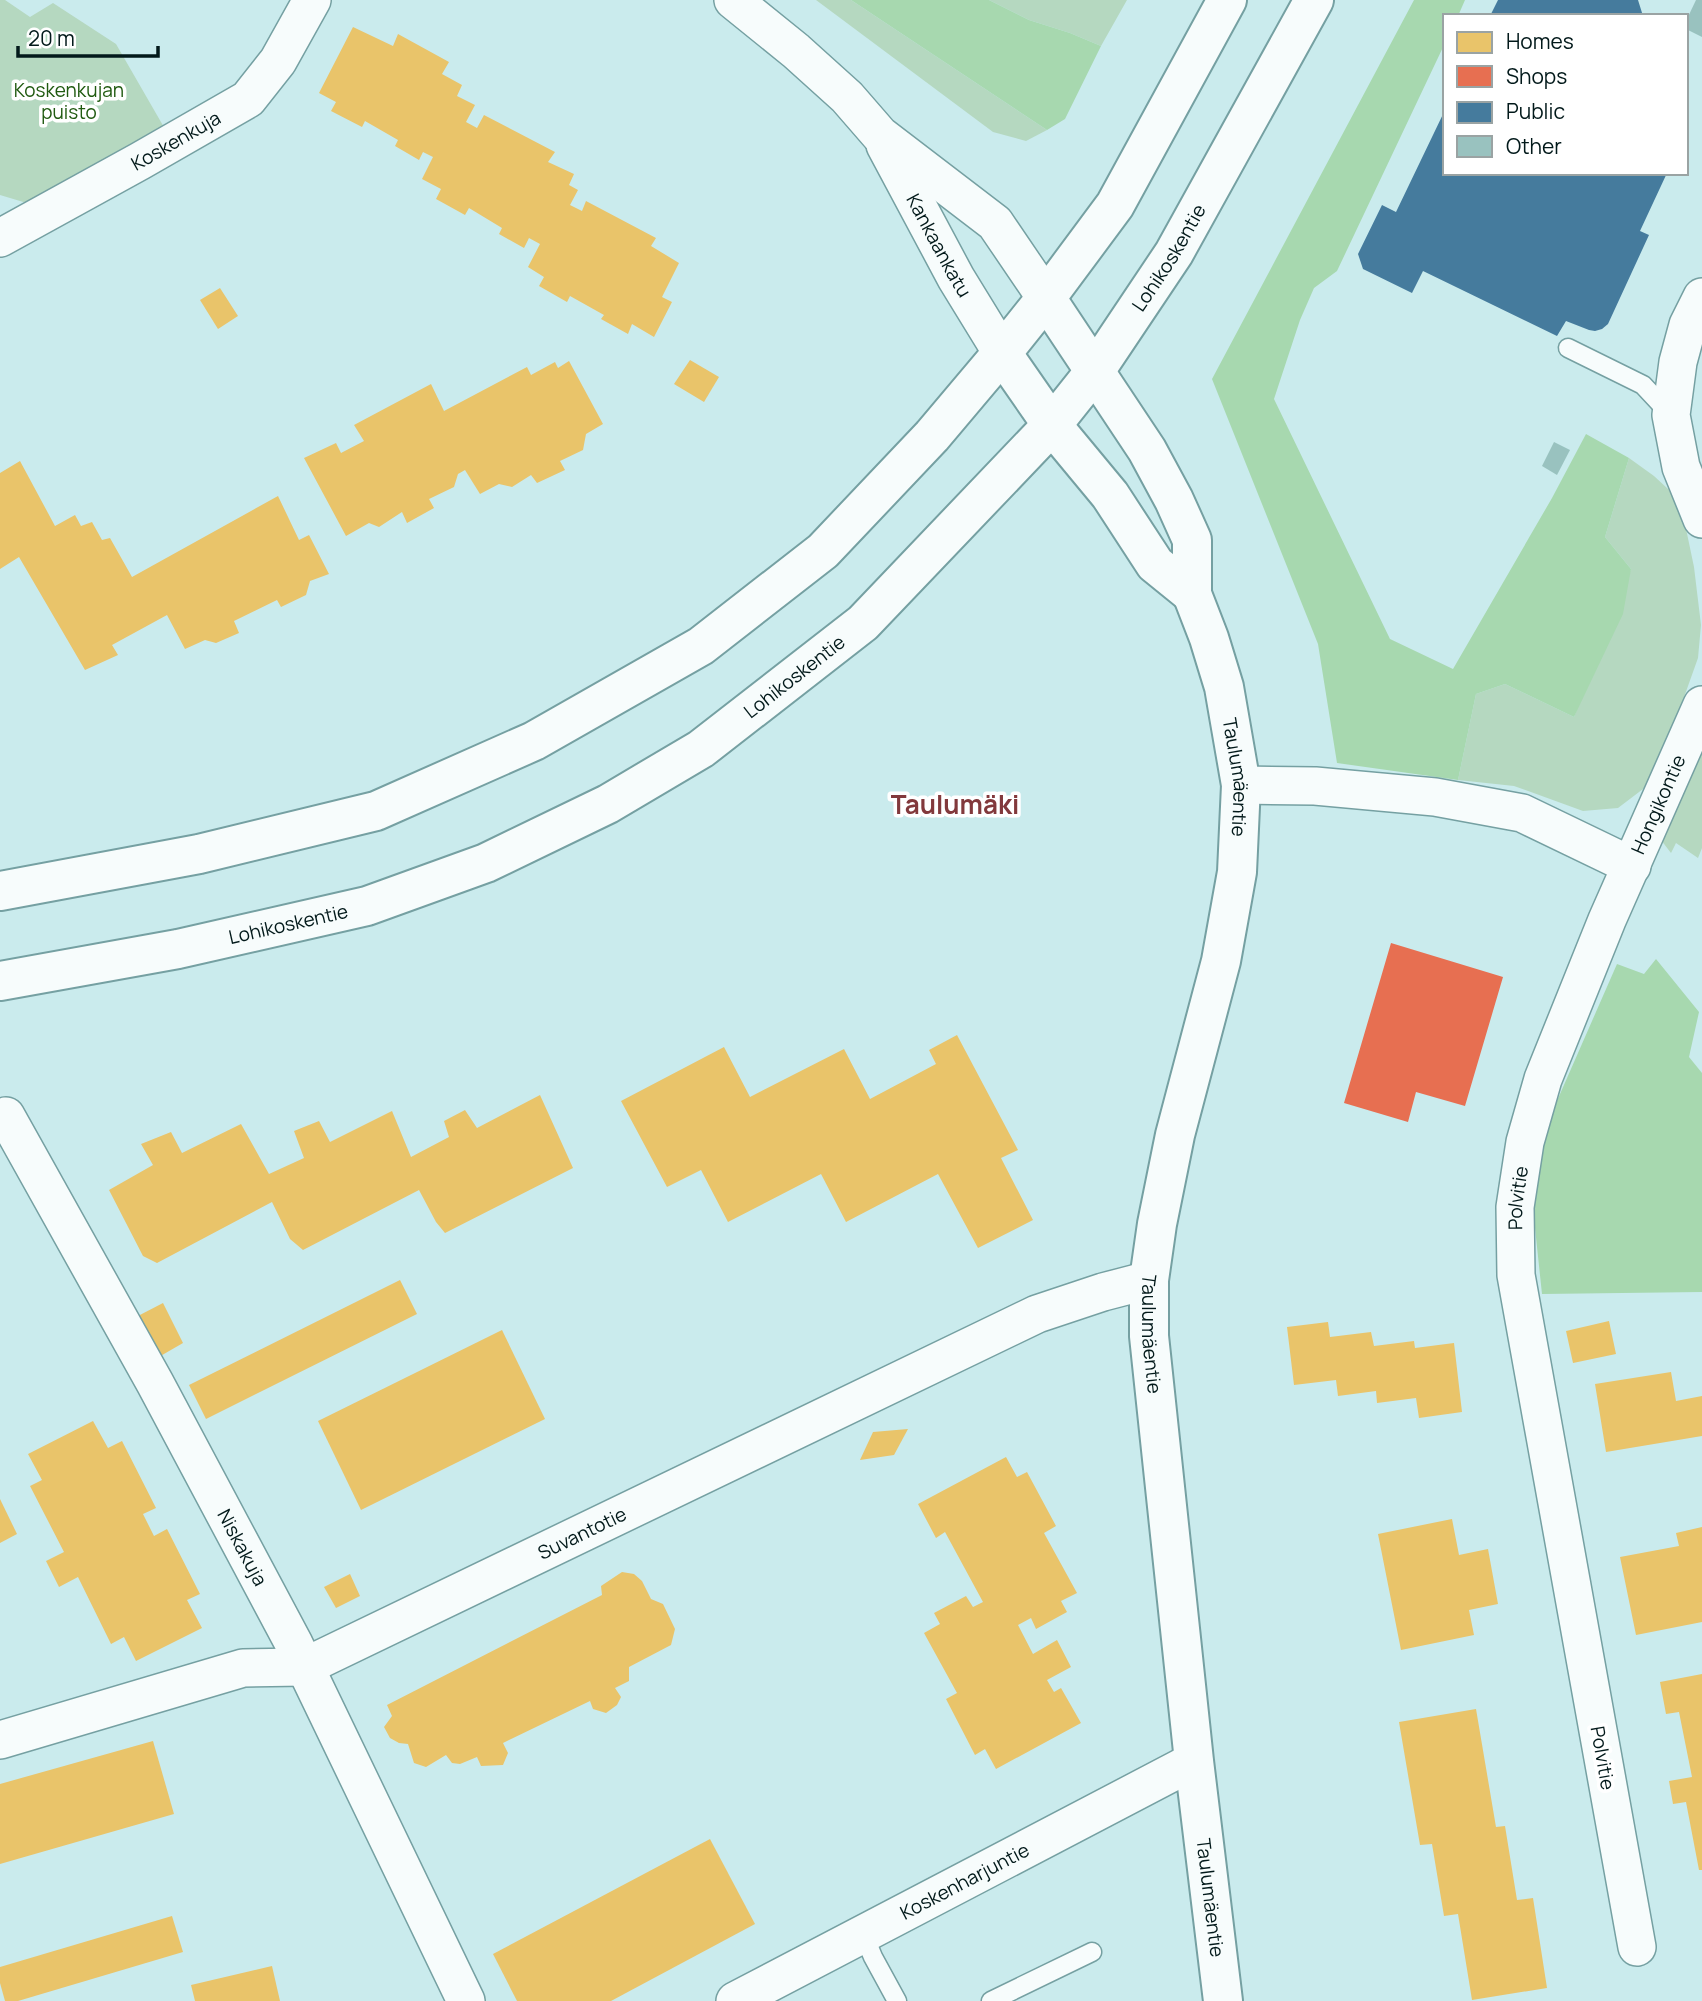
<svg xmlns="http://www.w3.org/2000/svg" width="1702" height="2001" font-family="Manrope,sans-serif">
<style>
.green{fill:#b5d8c0}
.forest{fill:#a7d8af}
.homes{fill:#e9c46a}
.shops{fill:#e76f51}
.public{fill:#457b9d}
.building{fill:#99c2bf}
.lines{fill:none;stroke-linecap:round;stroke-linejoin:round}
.lane-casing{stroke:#75a0a2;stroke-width:21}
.street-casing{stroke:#75a0a2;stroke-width:40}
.secondary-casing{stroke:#75a0a2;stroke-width:42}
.lane{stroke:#f7fcfc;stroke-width:18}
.street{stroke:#f7fcfc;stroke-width:37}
.secondary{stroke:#f7fcfc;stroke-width:38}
.labels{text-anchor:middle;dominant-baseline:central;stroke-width:7;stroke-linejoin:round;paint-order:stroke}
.park-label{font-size:19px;fill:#205a10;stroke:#fff}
.street-label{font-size:19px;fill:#02191a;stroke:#fff}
.district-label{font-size:26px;font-weight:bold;fill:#82393c;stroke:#fff}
</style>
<rect width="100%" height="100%" fill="#caebed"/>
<g class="green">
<path d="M0,0h5l25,17 23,-14 63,41 49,85 -135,75 -30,-9z"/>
<path d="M816,0h35l196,130 -21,11 -33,-9z"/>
<path d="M989,0h138l-26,46 -31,-13 -41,-13z"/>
<path d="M1629,458l25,18 26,24 14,67 7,58 -3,33 -25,70 -26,58 -29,22 -35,3 -69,-25 -56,-6 18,-86 29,-10 69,33 57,-148 -26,-32z"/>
<path d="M1702,749v99l-4,10 -22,-15 -5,10 -10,-13z"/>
</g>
<g class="forest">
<path d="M851,0h138l40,20 41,13 31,13 -36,73 -18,11z"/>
<path d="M1414,0h51l-7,16h-13v27l-108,228 -23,17 -14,32 -26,79 116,240 63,30 99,-171 34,-64 43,24 -24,79 26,32 -8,45 -49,103 -69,-33 -29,10 -18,86 -121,-17 -19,-119 -106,-265z"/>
<path d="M1656,959l43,53 -10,45 13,16v219l-160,2 -9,-85 13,-83 71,-162 27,10z"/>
</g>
<g class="homes">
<path d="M353,27l40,19 5,-12 51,28 -7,12 20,11 -5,11 18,9 -9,17 11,6 7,-13 71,37 -7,10 26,12 -5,11 9,5 -8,15 12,6 4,-10 70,37 -5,8 28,17 -17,34 10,5 -18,35 -22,-13 -4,10 -27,-15 3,-4 -34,-19 -3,6 -28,-16 5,-9 -16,-10 12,-23 -11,-6 -5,10 -25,-14 3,-6 -33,-20 -4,7 -29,-16 5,-10 -19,-10 11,-22 -10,-5 -4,8 -24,-14 3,-6 -33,-19 -3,6 -31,-16 5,-9 -17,-9z"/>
<path d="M220,288l18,28 -20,13 -18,-29z"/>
<path d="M690,360l29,17 -15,25 -30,-18z"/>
<path d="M569,361l34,63 -17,10 -3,16 -23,11 5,9 -28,13 -6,-8 -19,12 -13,-3 -19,10 -15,-24 -7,4 -4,13 -25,12 5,9 -27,15 -5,-11 -23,15 -10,-4 -23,13 -42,-78 32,-15 5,10 23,-12 -10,-16 77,-41 13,27 83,-44 4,8 24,-13 3,6z"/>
<path d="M20,461l35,65 20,-11 6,11 11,-4 10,18 8,-2 22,39 146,-81 21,44 10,-5 20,39 -19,7 -4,14 -25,12 -4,-7 -43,21 5,12 -23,10 -11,-3 -20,9 -18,-34 -55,30 6,10 -33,15 -66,-113 -19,12v-96z"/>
<path d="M957,1035l61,115 -17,8 32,62 -55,28 -40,-74 -92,48 -25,-48 -93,48 -27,-52 -34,17 -46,-86 103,-54 26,50 94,-48 26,50 66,-35 -7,-14z"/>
<path d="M540,1095l33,73 -128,65 -9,-11 -17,-32 -116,60 -13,-11 -18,-37 -115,61 -14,-7 -34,-66 44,-25 -12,-21 30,-12 11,21 59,-29 28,50 35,-16 -10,-27 25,-10 11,21 62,-31 19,46 38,-20 -5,-16 21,-11 12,18z"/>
<path d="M400,1280l17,34 -211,105 -17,-34z"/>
<path d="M163,1303l20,40 -26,15 -21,-41z"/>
<path d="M1609,1321l7,33 -43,9 -7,-32z"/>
<path d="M1328,1322l2,15 41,-5 3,14 40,-5 1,7 39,-5 8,69 -43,6 -3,-20 -39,5 -1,-12 -38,5 -2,-16 -42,5 -7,-58z"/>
<path d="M502,1330l43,89 -184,91 -43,-89z"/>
<path d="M1671,1372l5,29 26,-5v40l-96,16 -11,-68z"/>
<path d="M93,1421l15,27 14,-7 34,67 -13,6 11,22 13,-7 33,65 -13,6 15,28 -66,33 -12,-24 -13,7 -33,-67 -19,10 -13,-26 18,-9 -34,-66 12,-6 -14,-26z"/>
<path d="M908,1429l-14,26 -34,5 13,-28z"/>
<path d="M1006,1457l11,20 10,-5 29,54 -12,7 33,60 -16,8 6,11 -31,17 -5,-11 -13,7 15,29 24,-14 14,27 -24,13 7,12 7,-4 20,35 -85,46 -11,-20 -10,6 -29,-56 11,-6 -33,-60 16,-9 -6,-11 32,-17 7,11 10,-5 -38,-70 -9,6 -18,-34z"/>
<path d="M0,1499l17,35 -17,9z"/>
<path d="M1452,1519l7,36 29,-6 10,55 -29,6 5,25 -73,15 -23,-116z"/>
<path d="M1702,1527v95l-66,13 -16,-78 59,-11 -3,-13z"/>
<path d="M622,1572l12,2 8,7 9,18 12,5 12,25 -4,16 -42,22v14l-14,7 6,9 -4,8 -11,8 -13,-4 -3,-8 -87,42 5,10 -5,12 -22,1 -4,-9 -17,7 -8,-1 -6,-8 -20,12 -12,-4 -6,-19 -9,-1 -9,-5 -6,-11 8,-11 -5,-11 215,-110 -1,-9z"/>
<path d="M350,1574l10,22 -24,12 -12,-21z"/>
<path d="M1702,1674v196h-3l-13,-68 -13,2 -4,-23 23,-4 -13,-65 -13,2 -6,-32z"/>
<path d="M1476,1709l20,118 9,-1 12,74 16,-2 14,90 -75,12 -14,-86 -14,2 -12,-72 -12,1 -21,-123z"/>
<path d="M153,1741l21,73 -174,50v-80z"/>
<path d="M710,1839l45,85 -144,77h-94l-24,-47z"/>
<path d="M172,1916l11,36 -165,49h-13l-5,-18v-16z"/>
<path d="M272,1966l8,35h-85l-4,-16z"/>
</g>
<path class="shops" d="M1391,943l112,34 -38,129 -49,-14 -8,30 -64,-19z"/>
<g class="public">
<path d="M1498,0h140l5,16h-153z"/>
<path d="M1445,110v63h222l-27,58 9,4 -41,89 -6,5 -7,2 -6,-1 -23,-9 -9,15 -134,-65 -11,22 -49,-24 -5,-15 24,-49 14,7z"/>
</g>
<g class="building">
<path d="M1696,0h6v37l-16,-8v-8z"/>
<path d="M1554,442l16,8 -13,25 -15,-9z"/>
</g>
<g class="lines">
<g class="lane-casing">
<g id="lane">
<path d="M1568,348l75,37 28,30"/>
<path d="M863,1933l10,24 24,44"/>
<path d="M991,2001l101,-49"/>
</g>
</g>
<g class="street-casing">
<g id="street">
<path d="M733,0l63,51 51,46 33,38 115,88 51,75"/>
<path id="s1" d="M885,145l71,133 46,75"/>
<path id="s2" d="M0,238l140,-77 108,-62 30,-38 34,-61"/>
<path d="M1702,297l-14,28 -10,37 -7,53 10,52 21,52"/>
<path d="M1241,785l74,1 120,11 87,16 110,53"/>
<path id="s3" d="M6,1116l149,267 139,261 172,357"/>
<path id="s4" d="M0,1740l243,-72 61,-1 733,-353 66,-22 46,-12"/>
<path id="s5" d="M1637,1947l-121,-672 -1,-68 10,-65 18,-63 64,-159 95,-215"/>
<path id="s6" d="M735,2001l459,-240"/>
</g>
</g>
<g class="secondary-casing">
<g id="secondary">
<path id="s7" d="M1046,298l101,152 27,50 18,40v54l17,44 15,49 17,98 -4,87 -16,89 -46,174 -18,89 -8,56v56l45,425 29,240"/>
<path d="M1002,353l50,72 58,70 45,69 37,30"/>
<path d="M0,891l199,-37 177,-43 158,-70 167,-95 122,-95 109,-115 70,-83 44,-55 69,-93 112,-205"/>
<path id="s8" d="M0,981l178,-32 189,-43 119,-43 122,-59 93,-55 162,-126 189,-198 43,-54 79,-118 140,-253"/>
</g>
</g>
<use href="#lane" class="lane"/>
<use href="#street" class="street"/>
<use href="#secondary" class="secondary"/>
</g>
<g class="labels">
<g class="park-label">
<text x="69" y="90">Koskenkujan<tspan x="69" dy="22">puisto</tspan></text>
</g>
<g class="street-label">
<text stroke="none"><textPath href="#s2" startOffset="201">Koskenkuja</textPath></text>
<text stroke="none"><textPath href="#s1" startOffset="114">Kankaankatu</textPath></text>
<text stroke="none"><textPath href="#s8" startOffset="1428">Lohikoskentie</textPath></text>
<text stroke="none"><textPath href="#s8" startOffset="863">Lohikoskentie</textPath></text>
<text stroke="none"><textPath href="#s7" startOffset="527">Taulumäentie</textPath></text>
<text stroke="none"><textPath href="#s5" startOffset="1180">Hongikontie</textPath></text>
<text stroke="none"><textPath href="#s8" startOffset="294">Lohikoskentie</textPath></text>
<text stroke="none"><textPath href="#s5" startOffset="760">Polvitie</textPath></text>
<text stroke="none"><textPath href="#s7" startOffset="1094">Taulumäentie</textPath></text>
<text stroke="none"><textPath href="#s4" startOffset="623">Suvantotie</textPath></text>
<text stroke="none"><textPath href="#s3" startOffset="492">Niskakuja</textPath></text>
<text transform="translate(1603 1758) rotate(80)">Polvitie</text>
<text stroke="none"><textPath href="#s6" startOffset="259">Koskenharjuntie</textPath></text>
<text stroke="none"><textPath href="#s7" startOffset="1661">Taulumäentie</textPath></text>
</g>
<g class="district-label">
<text x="955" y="804">Taulumäki</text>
</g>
</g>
<rect x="1443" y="14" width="245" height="161" fill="#ffffff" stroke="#9aa3a3" stroke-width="2"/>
<rect x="1457" y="32" width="35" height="21" fill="#e9c46a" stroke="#9aa3a3" stroke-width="2"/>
<text x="1506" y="49" font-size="21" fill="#02191a">Homes</text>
<rect x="1457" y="66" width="35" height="21" fill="#e76f51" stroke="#9aa3a3" stroke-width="2"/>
<text x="1506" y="84" font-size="21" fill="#02191a">Shops</text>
<rect x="1457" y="102" width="35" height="21" fill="#457b9d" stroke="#9aa3a3" stroke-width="2"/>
<text x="1506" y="119" font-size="21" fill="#02191a">Public</text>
<rect x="1457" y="136" width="35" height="21" fill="#99c2bf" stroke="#9aa3a3" stroke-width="2"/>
<text x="1506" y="154" font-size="21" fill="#02191a">Other</text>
<path d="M18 46v10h140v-10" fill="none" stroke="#02191a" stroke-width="3.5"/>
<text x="28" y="46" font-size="21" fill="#02191a" stroke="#ffffff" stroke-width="5" paint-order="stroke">20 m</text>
</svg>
